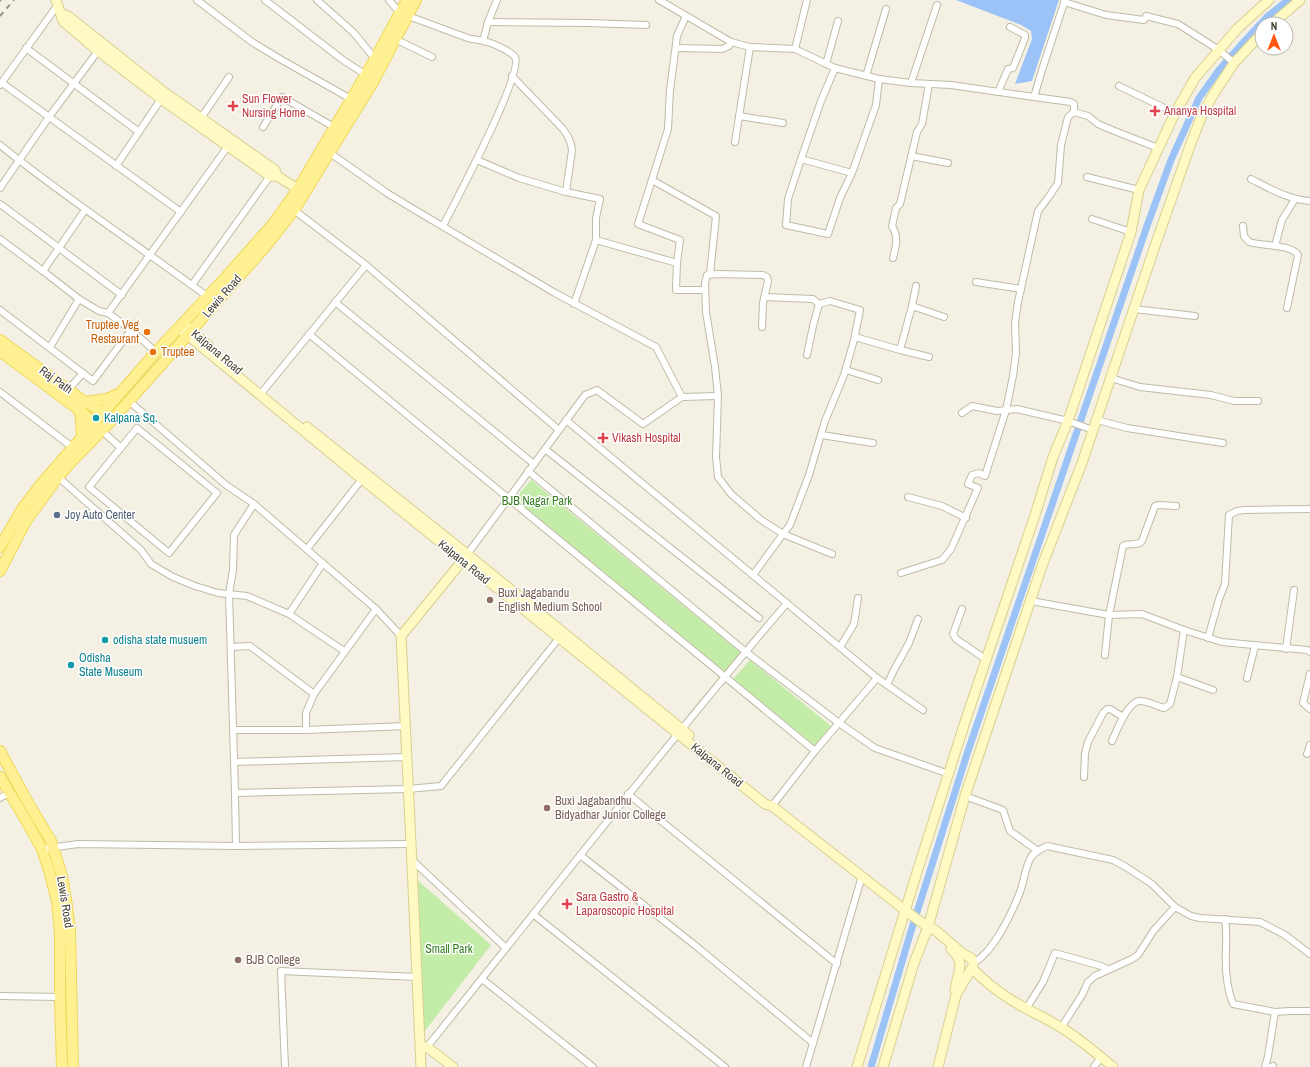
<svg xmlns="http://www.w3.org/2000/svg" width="1310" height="1067" font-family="'Archivo Narrow',sans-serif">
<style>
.green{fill:#c4eca9}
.water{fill:#9bc3f7}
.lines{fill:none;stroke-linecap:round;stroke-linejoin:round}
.canal{stroke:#9bc3f7;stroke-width:7}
.street-casing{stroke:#c0bba6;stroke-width:8}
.secondary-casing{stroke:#d7d090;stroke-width:11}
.primary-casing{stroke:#eed858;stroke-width:12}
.street{stroke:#fff;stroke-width:6}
.secondary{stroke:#fffac3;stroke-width:9}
.primary{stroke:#fff192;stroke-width:10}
.rail{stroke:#959595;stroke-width:2;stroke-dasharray:5 5;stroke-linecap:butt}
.health-dot{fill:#e0444e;stroke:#fff;stroke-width:1.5}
.food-dot{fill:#e8710a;stroke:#fff;stroke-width:1.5}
.culture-dot{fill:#0f9aa8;stroke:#fff;stroke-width:1.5}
.service-dot{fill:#5c6f8a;stroke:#fff;stroke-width:1.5}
.education-dot{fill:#8d6e63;stroke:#fff;stroke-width:1.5}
.labels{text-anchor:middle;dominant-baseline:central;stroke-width:3;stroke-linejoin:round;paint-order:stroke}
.health-label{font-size:12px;fill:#be3a42;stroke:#fff;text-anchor:start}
.street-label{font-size:12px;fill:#474233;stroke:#fff}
.food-label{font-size:12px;fill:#c56008;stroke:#fff;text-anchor:end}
.culture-label{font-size:12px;fill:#0d838f;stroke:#fff;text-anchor:start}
.park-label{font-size:12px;fill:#367d22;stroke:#fff}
.service-label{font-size:12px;fill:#4e5e75;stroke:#fff;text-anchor:start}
.education-label{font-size:12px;fill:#785e54;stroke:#fff;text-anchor:start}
</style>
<rect width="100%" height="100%" fill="#f4f1e4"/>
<g class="green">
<path d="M531,480l210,173 -16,19 -210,-173z"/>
<path d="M750,660l81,66 -16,20 -82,-67z"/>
<path d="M415,878l76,67 -70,91z"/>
</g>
<path class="water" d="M956,0h103l-27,81 -17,3 17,-45 -1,-8 -10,-6z"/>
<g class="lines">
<path class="canal" d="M871,1067l40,-136 56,-177 180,-528 24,-66 28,-62 20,-28 22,-25 26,-28 21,-17"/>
<g class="street-casing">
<g id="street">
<path d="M197,0l55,42 28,17 71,40"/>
<path d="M265,0l78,60 23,15"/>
<path d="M317,0l37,33 21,26"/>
<path d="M389,0l11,13"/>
<path d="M659,0l72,42 19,5 45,2 40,19 44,11 32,4 40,2 83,12 8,-27 23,-70"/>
<path d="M1064,2l42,13 38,5 2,-4 32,8 41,26 15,13"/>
<path d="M408,16c20,7 40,15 60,22 4,2 10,1 15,3 7,1 28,10 32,16 9,16 -61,147 -72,169"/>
<path d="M488,22l100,1 58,2"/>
<path d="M395,39l37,18"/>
<path d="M483,41l5,-19 9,-22"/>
<path d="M26,48l113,84"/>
<path d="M676,48l46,1 7,-3 2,-4"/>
<path d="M795,49l12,-49"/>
<path d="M826,64l12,-43"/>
<path d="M512,76l51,53c5,7 8,12 9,21l-6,42"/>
<path d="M866,76l20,-67"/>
<path d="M2,83l179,129"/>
<path d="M911,83l26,-78"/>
<path d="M0,85l57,-79"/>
<path d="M1119,86l56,27"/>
<path d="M998,92l10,-23 5,-1 12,-30v-3l-15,-8"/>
<path d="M1034,97l37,5 3,2v8l14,4 10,8 14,6 46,18"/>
<path d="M739,116l44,7"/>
<path d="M201,118l28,-41"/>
<path d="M263,127l19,-30 52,30"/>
<path d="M735,142l15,-95"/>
<path d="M0,145c67,54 139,101 208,152"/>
<path d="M330,153l57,40 23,14 145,86 101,54 26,50 -39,27 -46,-34 -12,5 -119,161"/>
<path d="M911,156l37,7"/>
<path d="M801,159l20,-58 14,-33"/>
<path d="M477,160l42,18 47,14 34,7 -4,19v22l-22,64"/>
<path d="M116,166l45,-67"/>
<path d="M852,173l-51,-14 -13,40 -2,26 42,9 12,-36 12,-25 24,-68 3,-26"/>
<path d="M1087,177l52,13"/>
<path d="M1251,179c18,9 38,21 59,22"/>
<path d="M652,180l64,36 -6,58"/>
<path d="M0,188l49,-71 49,-66"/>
<path d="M0,204l122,91"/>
<path d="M294,210l72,55 193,165"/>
<path d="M1092,219l39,13"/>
<path d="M1243,226l1,10 5,6c12,4 42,2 49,13l-11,53"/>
<path d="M0,239l43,32"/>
<path d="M596,240l81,23 3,-23 -42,-16 30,-95 2,-39 7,-54 9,-20"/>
<path d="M1275,246l7,-26 13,-21"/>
<path d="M893,258c3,-12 6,-21 -1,-32l4,-18 4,-4 17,-72 5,-8 7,-40"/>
<path d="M677,263l-1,27h29"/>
<path d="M976,282l45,7"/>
<path d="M192,285l78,-109"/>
<path d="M764,297l49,2 6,5 -6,22 -6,29"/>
<path d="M79,299l-36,-28 42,-61"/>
<path d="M335,302l199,162"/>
<path d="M819,304l11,-3 30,9 -6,30 -10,35 -19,46 -16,54 -19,50 -7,9 49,20"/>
<path d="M912,306l4,-20"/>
<path d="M1134,309l61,7"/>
<path d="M0,310l93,71 38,-51 25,22"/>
<path d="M108,313l120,-167"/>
<path d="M309,334l506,417"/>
<path d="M855,337l45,13 12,-44 32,11"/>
<path d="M50,347l29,-48 20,12 9,2 23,17"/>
<path d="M900,350l29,7"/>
<path d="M846,370l32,10"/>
<path d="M1111,378l29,9 71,8 23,6h24"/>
<path d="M68,390l15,-17"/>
<path d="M263,391l103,-126"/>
<path d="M0,392l72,55"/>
<path d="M682,397l36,-1"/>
<path d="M129,401l97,84 28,19"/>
<path d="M962,413l10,-7 25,5 20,-2 51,12 25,9"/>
<path d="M566,420l311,258 46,32"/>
<path d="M1097,420l30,8 96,15"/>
<path d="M137,428l80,65 -48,60 -80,-66z"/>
<path d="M101,430l20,18"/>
<path d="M821,435l52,8"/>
<path d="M545,449l214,169"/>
<path d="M528,471l218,181 93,71 36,25 74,26"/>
<path d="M58,477l83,73 10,14 22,13 22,9 23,7 29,3 42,18 55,37"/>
<path d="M908,497l34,9 24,12"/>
<path d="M307,549l55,-70"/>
<path d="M901,573l41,-13 9,-11 27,-61 -10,-4 4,-9 7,-2 6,3 21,-66 7,-34 3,-23 -1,-30 3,-21 20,-91 10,-13 10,-15 3,-38 7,-28 6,-5"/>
<path d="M753,575l30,-41 -23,-15 -29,-25 -13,-17 -2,-20 2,-61 -3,-29 -9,-55 -1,-29 2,-8 11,-1 45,1 4,2 1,4 -5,22 -1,24"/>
<path d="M1031,601l78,14 33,-1 42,16 38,12 85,8 3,2"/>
<path d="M962,609l-9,25 3,5 31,21"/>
<path d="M289,614l34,-51"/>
<path d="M1208,638l11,-39 6,-15 4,-69 8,-4 7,-1 66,-1"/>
<path d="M231,647l19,-1 64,48"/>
<path d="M840,647l14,-23 4,-26"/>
<path d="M1286,649l8,-59"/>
<path d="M1105,655l4,-40 14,-69c6,-4 14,1 19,-5l13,-35 3,-1 18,1"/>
<path d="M1310,674l-7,29 7,6"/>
<path d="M1177,677l36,13"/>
<path d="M1247,678l8,-32"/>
<path d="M887,685l7,-15 15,-27 9,-24"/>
<path d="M234,730h72l100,-4"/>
<path d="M306,730v-17l8,-19 62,-85"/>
<path d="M1112,741c4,-9 16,-40 28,-40 8,0 16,5 24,7l6,-4 7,-27 7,-47"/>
<path d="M1307,754l3,-9"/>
<path d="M234,762l173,-5"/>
<path d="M1084,777l1,-24 3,-11 15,-29 4,-4h3l13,8"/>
<path d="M235,793l173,-4 33,-3 118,-148"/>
<path d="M628,794l209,170"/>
<path d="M965,796l38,14 7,21 28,20"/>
<path d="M0,798l9,-5"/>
<path d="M772,806l43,-55 62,-73"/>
<path d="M236,846l-1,-53 -6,-199 4,-24 1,-35 20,-31 122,105 25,27"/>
<path d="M42,849l36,-5 158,2 176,-2"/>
<path d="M580,855l116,91 117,97"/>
<path d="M412,860l94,88"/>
<path d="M533,914l192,153"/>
<path d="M1225,919c2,12 1,17 1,29 -1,19 0,38 7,56l42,8 14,-1h21"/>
<path d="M973,963c20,-10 39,-50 47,-71 4,-11 5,-23 10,-33 3,-7 11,-10 17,-13l66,14 13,7 26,17 23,23"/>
<path d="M482,979l111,88"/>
<path d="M0,996l60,1"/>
<path d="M1026,1009l17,-27 12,-29 46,13 6,3"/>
<path d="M1061,1028l21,-33 6,-13 7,-6 37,-17 6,-4 16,-25 21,-23 16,9 9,2 60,4 25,13 25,19"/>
<path d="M427,1047c120,-149 236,-299 360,-444"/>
<path d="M285,1067l-4,-96 136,6"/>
<path d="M806,1067l56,-191"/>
<path d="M1094,1067l7,-10"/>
<path d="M1265,1067l3,-11 7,-44"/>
<path d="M1271,1067l2,-1"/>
</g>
</g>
<g class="secondary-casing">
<g id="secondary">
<path d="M56,0l7,21 35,30 63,48 109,77h7l21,13"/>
<path d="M62,14l6,2 96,76 111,78 2,6"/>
<path d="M1272,24l28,-24"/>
<path d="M183,323l26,23"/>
<path d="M179,328l183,151 403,325 7,2 138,108 18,13 7,3 27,23 9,5 2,4v4l-17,29 -18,72"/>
<path d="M307,427l160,127 222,181"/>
<path d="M951,949c16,15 6,23 4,41"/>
<path d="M972,968c12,13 26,24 41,33 16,10 33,17 49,27 18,11 34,25 51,39"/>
<path d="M420,1048l7,-1 26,20"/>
<path d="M421,1067c-6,-144 -13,-287 -20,-431l62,-76"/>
<path d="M857,1067l60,-195 49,-153 69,-204 18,-58 15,-36 63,-189 8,-42 35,-75 21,-37 42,-49 32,-29"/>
<path d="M883,1067l31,-104 14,-36 37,-131 77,-230 40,-103 74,-220 35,-100 11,-28 11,-20 21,-32 28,-30"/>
</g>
</g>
<g class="primary-casing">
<g id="primary">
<path d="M0,340l85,62 18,10 4,5"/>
<path d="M0,351l78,58 20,18"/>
<path d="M85,402l22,-3 11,-5"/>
<path d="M78,409l3,8 1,20"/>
<path d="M0,547l22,-38 20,-26 114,-131 70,-75 47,-53 25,-35 77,-130 32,-59"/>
<path d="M0,571l26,-50 32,-44 15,-17 38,-39 51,-57 103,-117 29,-37 79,-128 43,-82"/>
<path d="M0,751l27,50 24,40 11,35 5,30 3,25 3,136"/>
<path d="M0,777l27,45 15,27 7,21 8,31 3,33v63l2,70"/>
</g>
</g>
<use href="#street" class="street"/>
<use href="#secondary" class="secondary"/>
<use href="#primary" class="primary"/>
<g class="rail">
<path d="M0,1l1,-1"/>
<path d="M0,16l14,-16"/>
</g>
</g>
<g class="health-dot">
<path d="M231 100h4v4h4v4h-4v4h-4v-4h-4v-4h4z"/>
<path d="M1153 105h4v4h4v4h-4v4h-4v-4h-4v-4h4z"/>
<path d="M601 432h4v4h4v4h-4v4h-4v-4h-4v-4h4z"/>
<path d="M565 898h4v4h4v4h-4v4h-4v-4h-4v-4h4z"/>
</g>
<g class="food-dot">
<circle cx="147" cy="332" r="4"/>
<circle cx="153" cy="352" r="4"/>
</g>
<g class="culture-dot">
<circle cx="96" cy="418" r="4"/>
<circle cx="105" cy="640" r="4"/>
<circle cx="71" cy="665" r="4"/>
</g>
<circle class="service-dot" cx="57" cy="515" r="4"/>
<g class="education-dot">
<circle cx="490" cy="600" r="4"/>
<circle cx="547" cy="808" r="4"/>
<circle cx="238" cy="960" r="4"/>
</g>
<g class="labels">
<g class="health-label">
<text x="242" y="99">Sun Flower<tspan x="242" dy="14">Nursing Home</tspan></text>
<text x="1164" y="111">Ananya Hospital</text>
<text x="612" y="438">Vikash Hospital</text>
<text x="576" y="897">Sara Gastro &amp;<tspan x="576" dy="14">Laparoscopic Hospital</tspan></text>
</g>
<g class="street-label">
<text transform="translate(222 296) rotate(-49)">Lewis Road</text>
<text transform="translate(217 352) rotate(40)">Kalpana Road</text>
<text transform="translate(56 380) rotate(36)">Raj Path</text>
<text transform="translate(464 562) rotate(39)">Kalpana Road</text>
<text transform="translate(717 765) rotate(39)">Kalpana Road</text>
<text transform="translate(65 902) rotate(81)">Lewis Road</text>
</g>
<g class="food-label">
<text x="139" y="325">Truptee Veg<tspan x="139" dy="14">Restaurant</tspan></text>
<text x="161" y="352" text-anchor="start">Truptee</text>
</g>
<g class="culture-label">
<text x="104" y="418">Kalpana Sq.</text>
<text x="113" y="640">odisha state musuem</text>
<text x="79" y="658">Odisha<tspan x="79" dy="14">State Museum</tspan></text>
</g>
<g class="park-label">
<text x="537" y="501">BJB Nagar Park</text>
<text x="449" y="949">Small Park</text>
</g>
<g class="service-label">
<text x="65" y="515">Joy Auto Center</text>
</g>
<g class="education-label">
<text x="498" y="593">Buxi Jagabandu<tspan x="498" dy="14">English Medium School</tspan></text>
<text x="555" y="801">Buxi Jagabandhu<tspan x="555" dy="14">Bidyadhar Junior College</tspan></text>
<text x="246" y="960">BJB College</text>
</g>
</g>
<g transform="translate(1274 36)"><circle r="19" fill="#ffffff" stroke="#b5b3ad"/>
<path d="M0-3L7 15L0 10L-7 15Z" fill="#ff5810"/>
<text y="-6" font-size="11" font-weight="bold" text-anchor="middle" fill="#474233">N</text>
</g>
</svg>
